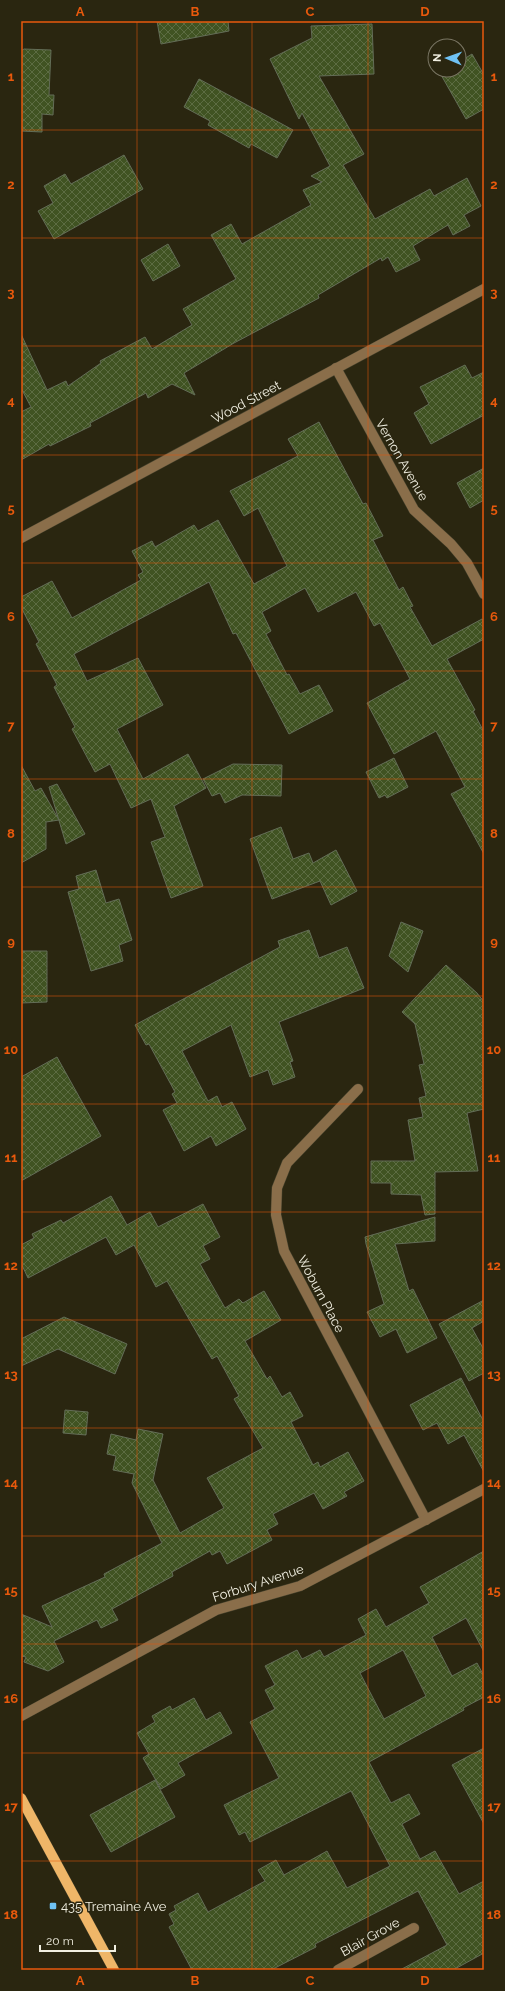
<svg xmlns="http://www.w3.org/2000/svg" width="505" height="1991" font-family="Raleway,sans-serif">
<style>
.building{fill:url(#building-cross-hatch);stroke:#636d57;fill-rule:evenodd}
.lines{fill:none;stroke-linecap:round;stroke-linejoin:round}
.minor-casing{stroke:#46422d;stroke-width:11}
.major-casing{stroke:#46422d;stroke-width:11}
.minor{stroke:#8a6e4a;stroke-width:10}
.major{stroke:#efb668;stroke-width:10}
.grid{fill:none;stroke:#e8590c;stroke-width:1;stroke-opacity:0.55}
.poi-dot{fill:#6fc2f4;stroke:#2a2610;stroke-width:1.5}
.labels{text-anchor:middle;dominant-baseline:central;stroke-width:3;stroke-linejoin:round;paint-order:stroke}
.street-label{font-size:13px;fill:#f1efe1;stroke:#2a2610}
.poi-label{font-size:13px;fill:#f1efe1;stroke:#2a2610;text-anchor:start}
.neatline{fill:none;stroke:#e8590c;stroke-width:1.5}
.grid-label{font-size:13px;text-anchor:middle;font-weight:bold;fill:#e8590c}
</style>
<defs>
<pattern id="building-cross-hatch" width="8" height="8" patternUnits="userSpaceOnUse"><rect width="8" height="8" fill="#405322"/><path d="M0 0l8 8M0 8l8-8" fill="none" stroke="#5c6c42"/></pattern>
</defs>
<rect width="100%" height="100%" fill="#2a2610"/>
<g class="building">
<path d="M157,21h71l1,10 -68,13z"/>
<path d="M372,24l2,50 -55,2 45,78 -21,11 32,54 55,-30 4,7 33,-18 14,28 -17,9 6,11 -17,9 -5,-10 -35,21 7,14 -24,12 -8,-15 -6,4 -1,-3 -63,37 1,3 -85,45 -50,30 11,22 -23,-11 -24,14 -2,-5 -56,30 1,3 -41,20 -1,-2 -28,16v-48l10,-5 -10,-19v-54l26,56 19,-9 2,5 33,-23 -1,-2 45,-24 7,12 40,-24 -9,-16 53,-30 -25,-44 20,-11 11,20 69,-39 -8,-15 19,-8 -11,-6 19,-10 -28,-53 -3,6 -29,-60 42,-21 -1,-12z"/>
<path d="M24,49l27,1 -2,45h5l-1,20 -11,-1v18l-21,-1v-80z"/>
<path d="M472,54l12,21v34l-18,10 -26,-46 5,-3h14v-8z"/>
<path d="M199,79l94,51 -16,28 -26,-14 -2,4 -41,-23 2,-4 -26,-14z"/>
<path d="M124,155l19,34 -89,50 -16,-28 15,-8 -9,-17 21,-12 6,10z"/>
<path d="M168,244l12,22 -27,15 -12,-21z"/>
<path d="M465,365l7,13 12,-6v43l-53,29 -17,-31 15,-9 -9,-17z"/>
<path d="M319,422l44,82 3,-1 17,33 -10,4 26,50 4,-3 10,19 -3,1 22,39 50,-27 2,3v17l-37,20 28,51 -2,1 11,21v122l-33,-60 14,-7 -29,-56 -42,23 -27,-51 43,-24 -30,-56 -6,3 -18,-34 -38,20 -13,-24 -43,24 9,19 -5,3 21,41 2,-1 11,20 19,-9 14,26 -44,23 -53,-101 -3,1 -24,-52 -135,72 13,27 51,-23 25,47 -46,24 26,50 45,-25 18,34 -32,18 29,80 -32,12 -20,-56 14,-5 -14,-38 -20,9 -21,-44 -15,8 -23,-43 3,-2 -21,-40 3,-2 -21,-41 3,-2 -18,-35v-10l31,-16 20,37 69,-38 -3,-5 5,-3 -11,-21 20,-10 3,6 39,-22 4,6 20,-11 36,64 33,-18 -29,-58 -14,8 -14,-25 68,-35 -10,-17z"/>
<path d="M484,468v32l-14,8 -13,-25z"/>
<path d="M394,758l14,29 -21,11 -2,-3 -6,3 -13,-26z"/>
<path d="M233,764l49,1 -1,31 -39,-1 -17,8 -5,-10 -8,3 -9,-17z"/>
<path d="M21,765l14,26 6,-3 18,32 -13,2v27l-25,14z"/>
<path d="M57,784l28,50 -19,10 -17,-57z"/>
<path d="M281,827l12,32 16,-6 4,10 23,-13 21,41 -26,14 -11,-24 -48,18 -22,-60z"/>
<path d="M96,870l10,33 13,-4 13,41 -13,5 4,16 -32,10 -23,-79 11,-3 -3,-13z"/>
<path d="M401,922l22,9 -15,41 -19,-16z"/>
<path d="M309,930l10,28 28,-11 17,41 -85,34 14,39 -3,1 5,15 -22,8 -5,-15 -18,7 -19,-52 -49,26 26,50 9,-5 5,11 10,-5 14,27 -30,17 -5,-10 -27,15 -21,-41 14,-7 -5,-9 3,-2 -26,-48 -3,1 -11,-20 145,-78 -2,-6z"/>
<path d="M21,951h26v51l-26,1z"/>
<path d="M446,965l31,28 7,9v107l-17,4 11,58 -43,1v42l-10,1 -4,-20 -30,-1v-11h-20v-22h44l-7,-41 15,-3 -4,-19 7,-2 -7,-31 5,-1 -9,-40 -13,-12z"/>
<path d="M57,1057l44,79 -80,45v-104z"/>
<path d="M111,1196l16,29 23,-13 8,15 45,-23 17,33 -17,9 7,13 -10,5 25,44 14,-9 4,4 21,-12 17,29 -36,21 22,38 3,-3 12,21 8,-5 13,24 -12,6 22,43 5,-3 2,5 28,-15 16,29 -20,11 3,4 -24,13 -9,-16 -41,21 5,10 -11,6 5,10 -45,24 -7,-13 -8,4 -2,-4 -38,21 1,4 -61,33 6,11 -17,8 -4,-8 -43,21 10,21 -16,9 -24,-9 2,-5 -5,-1v-42l31,13 -10,-21 63,-29 -1,-3 58,-31 -30,-60 2,-9 -21,-4 3,-14 -9,-2 4,-20 25,6 2,-11 25,5 -10,46 27,53 44,-25 -17,-30 56,-30 -29,-49 5,-3 -22,-40 -5,3 -45,-78 -11,6 -22,-42 -18,10 -10,-18 -78,41 -7,-15v-18l13,-7 -2,-4 29,-14 2,3z"/>
<path d="M435,1217v24l-40,3 14,47 4,-2 24,49 -30,15 -11,-24 -16,8 -13,-25 17,-8 -18,-60 -1,-7z"/>
<path d="M484,1300v21l-12,7 12,22v23l-15,8 -30,-57z"/>
<path d="M64,1317l63,27 -12,30 -57,-25 -37,17v-27z"/>
<path d="M461,1378l23,44v50l-20,-37 -16,9 -11,-21 -14,7 -13,-25z"/>
<path d="M65,1410l23,2 -2,23 -23,-2z"/>
<path d="M484,1551v101l-18,-34 -34,19 20,39 25,-13 7,13v21l-21,11 1,2 -95,52 22,41 18,-9 11,20 -18,10 18,35 15,-8 24,43 25,-13v72l-31,17h-53l47,-25 -29,-54 -103,53 1,3 -45,23h-79l-23,-43 5,-3 -5,-10 7,-4 -2,-4 24,-13 10,19 57,-31 -7,-11 18,-10 8,15 43,-24 20,37 43,-22 -39,-75 -101,51 -5,-10 -6,3 -15,-30 55,-27 -29,-56 25,-13 -10,-19 10,-5 -10,-19 32,-16 5,9 18,-9 4,7 42,-22 -8,-16 18,-10 10,18 43,-24 -9,-16zM403,1650l23,46 -42,23 -24,-46z"/>
<path d="M194,1698l12,22 14,-8 12,21 -54,30 7,12 -24,14 -18,-31 6,-4 -12,-21 18,-11 -3,-6 18,-10 2,4z"/>
<path d="M484,1748v76l-32,-59z"/>
<path d="M155,1780l20,37 -64,35 -21,-37z"/>
</g>
<g class="lines">
<g class="minor-casing">
<g id="minor">
<path d="M336,368l78,142 37,34 16,19 17,31"/>
<path d="M21,538l463,-249"/>
<path d="M358,1089l-71,74 -10,25 -1,27 8,36 142,269"/>
<path d="M21,1716l195,-106 84,-24 184,-97"/>
<path d="M338,1970l76,-42"/>
</g>
</g>
<g class="major-casing">
<path id="major" d="M21,1798l93,172"/>
</g>
<use href="#minor" class="minor"/>
<use href="#major" class="major"/>
</g>
<path class="grid" d="M137,21v1949M252,21v1949M368,21v1949M21,130h463M21,238h463M21,346h463M21,455h463M21,563h463M21,671h463M21,779h463M21,887h463M21,996h463M21,1104h463M21,1212h463M21,1320h463M21,1428h463M21,1536h463M21,1644h463M21,1753h463M21,1861h463"/>
<rect class="poi-dot" x="49" y="1902" width="8" height="8" rx="2"/>
<g class="labels">
<g class="street-label">
<text transform="translate(246 402) rotate(-28)">Wood Street</text>
<text transform="translate(402 460) rotate(60)">Vernon Avenue</text>
<text transform="translate(321 1294) rotate(62)">Woburn Place</text>
<text transform="translate(258 1583) rotate(-18)">Forbury Avenue</text>
<text transform="translate(370 1937) rotate(-29)">Blair Grove</text>
</g>
<g class="poi-label">
<text x="61" y="1906">435 Tremaine Ave</text>
</g>
</g>
<rect width="505" height="1991" fill="none" stroke="#2a2610" stroke-width="44"/>
<g transform="translate(447 58) rotate(272)"><circle r="19" fill="#2a2610" stroke="#7a7664"/>
<path d="M0-3L7 15L0 10L-7 15Z" fill="#6fc2f4"/>
<text y="-6" font-size="11" font-weight="bold" text-anchor="middle" fill="#f1efe1">N</text>
</g>
<path d="M40 1945v6h75v-6" fill="none" stroke="#f1efe1" stroke-width="2"/>
<text x="46" y="1945" font-size="12" fill="#f1efe1" stroke="#2a2610" stroke-width="3" paint-order="stroke">20 m</text>
<rect x="22" y="22" width="461" height="1947" class="neatline"/>
<g class="grid-label">
<text x="80" y="16">A</text>
<text x="195" y="16">B</text>
<text x="310" y="16">C</text>
<text x="425" y="16">D</text>
<text x="11" y="81">1</text>
<text x="494" y="81">1</text>
<text x="11" y="189">2</text>
<text x="494" y="189">2</text>
<text x="11" y="297">3</text>
<text x="494" y="297">3</text>
<text x="11" y="405">4</text>
<text x="494" y="405">4</text>
<text x="11" y="513">5</text>
<text x="494" y="513">5</text>
<text x="11" y="621">6</text>
<text x="494" y="621">6</text>
<text x="11" y="730">7</text>
<text x="494" y="730">7</text>
<text x="11" y="838">8</text>
<text x="494" y="838">8</text>
<text x="11" y="946">9</text>
<text x="494" y="946">9</text>
<text x="11" y="1054">10</text>
<text x="494" y="1054">10</text>
<text x="11" y="1162">11</text>
<text x="494" y="1162">11</text>
<text x="11" y="1270">12</text>
<text x="494" y="1270">12</text>
<text x="11" y="1379">13</text>
<text x="494" y="1379">13</text>
<text x="11" y="1487">14</text>
<text x="494" y="1487">14</text>
<text x="11" y="1595">15</text>
<text x="494" y="1595">15</text>
<text x="11" y="1703">16</text>
<text x="494" y="1703">16</text>
<text x="11" y="1811">17</text>
<text x="494" y="1811">17</text>
<text x="11" y="1919">18</text>
<text x="494" y="1919">18</text>
<text x="80" y="1985">A</text>
<text x="195" y="1985">B</text>
<text x="310" y="1985">C</text>
<text x="425" y="1985">D</text>
</g>
</svg>
